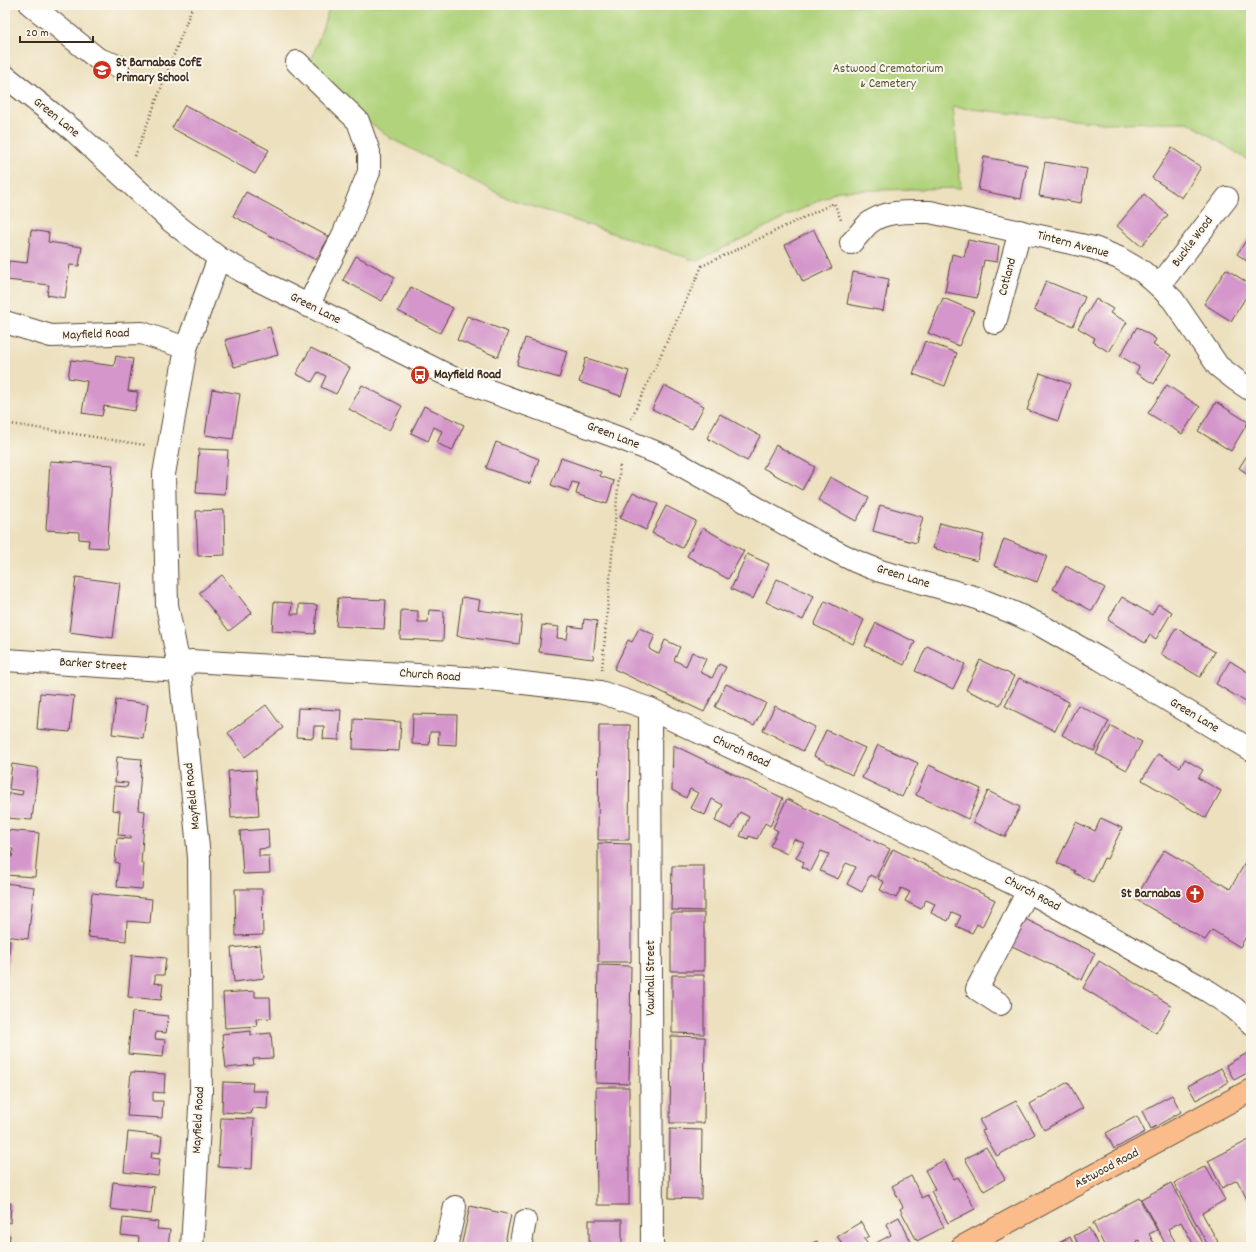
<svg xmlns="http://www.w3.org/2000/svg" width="1256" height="1252" font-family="Dekko,sans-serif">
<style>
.green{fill:#b0d37c;stroke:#767e4d}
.building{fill:#d496cb}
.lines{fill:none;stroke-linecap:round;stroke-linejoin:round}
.minor-casing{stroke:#564536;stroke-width:24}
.major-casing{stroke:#564536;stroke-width:24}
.path{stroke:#564536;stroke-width:2.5;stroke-dasharray:1 3;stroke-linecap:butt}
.minor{stroke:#fff;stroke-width:22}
.major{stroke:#f9bc8a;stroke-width:22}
.labels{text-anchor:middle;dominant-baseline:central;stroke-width:4;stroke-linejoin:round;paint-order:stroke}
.poi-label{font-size:13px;font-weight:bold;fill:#3b2a1e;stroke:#fbf7ec;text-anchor:start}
.park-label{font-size:13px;fill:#585436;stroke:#fbf7ec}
.street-label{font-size:13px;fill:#3b2a1e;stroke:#fbf7ec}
</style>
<rect width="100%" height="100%" fill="#fbf7ec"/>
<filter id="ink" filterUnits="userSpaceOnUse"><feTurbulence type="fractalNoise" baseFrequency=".025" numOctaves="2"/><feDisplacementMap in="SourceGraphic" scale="8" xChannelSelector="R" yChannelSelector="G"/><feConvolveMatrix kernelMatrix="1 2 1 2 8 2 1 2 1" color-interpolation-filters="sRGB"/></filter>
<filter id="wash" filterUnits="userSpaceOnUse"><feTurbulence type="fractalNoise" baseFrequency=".012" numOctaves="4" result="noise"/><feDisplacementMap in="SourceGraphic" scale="16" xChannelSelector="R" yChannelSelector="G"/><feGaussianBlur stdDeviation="0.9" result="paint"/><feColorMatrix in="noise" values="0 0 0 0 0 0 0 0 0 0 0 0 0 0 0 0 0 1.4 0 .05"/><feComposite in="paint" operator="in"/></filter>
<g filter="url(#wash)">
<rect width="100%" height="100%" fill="#ece0be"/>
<path class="green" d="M330,5h921v157l-63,-40 -85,1 -150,-16 8,81 -123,3 -141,70 -190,-63 -117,-60 -83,-64z"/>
<g id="blocks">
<g class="building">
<path d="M185,105l84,45 -14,24 -83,-46z"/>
<path d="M1172,148l29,19 -19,31 -30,-20z"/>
<path d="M984,157l43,8 -6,34 -43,-9z"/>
<path d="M1045,162l42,7 -6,34 -42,-7z"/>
<path d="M246,192l83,45 -13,23 -83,-44z"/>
<path d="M1144,194l24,21 -27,31 -24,-20z"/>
<path d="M31,230l18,3 -1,9 34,5 -3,19 -9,-1 -5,33 -18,-3 2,-10 -42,-5 2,-19 18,2z"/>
<path d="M814,230l18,38 -29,14 -18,-37z"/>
<path d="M1251,233v31l-14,-10z"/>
<path d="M968,240l31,6 -2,16 -13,-2 -7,38 -32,-6 7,-38 12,3z"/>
<path d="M356,256l39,21 -13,24 -39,-21z"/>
<path d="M1226,269l25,16v4l-20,32 -27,-17z"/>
<path d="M853,272l36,7 -6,32 -36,-7z"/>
<path d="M1046,281l39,16 -12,29 -39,-16z"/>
<path d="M411,287l42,21 -13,25 -42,-22z"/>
<path d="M943,298l31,13 -15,35 -31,-13z"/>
<path d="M1096,299l17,10 -3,4 17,9 -18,30 -16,-10 2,-4 -17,-10z"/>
<path d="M467,316l41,16 -10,25 -41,-17z"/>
<path d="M270,327l8,28 -44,12 -9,-27z"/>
<path d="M1137,327l19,12 -3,6 18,10 -17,29 -18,-11 3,-6 -19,-11z"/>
<path d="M525,338l42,13 -8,27 -42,-13z"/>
<path d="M925,341l32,12 -12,33 -32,-12z"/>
<path d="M311,348l39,20 -14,26 -15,-7 5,-11 -8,-4 -6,10 -16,-8z"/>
<path d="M116,356l17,3 -5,32 10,1 -3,19 -31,-5 -2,10 -20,-3 5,-32 -19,-3 3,-18 43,6z"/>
<path d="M586,358l43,13 -8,25 -42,-14z"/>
<path d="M1040,373l30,11 -12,37 -31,-11z"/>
<path d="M362,385l40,21 -13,25 -40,-22z"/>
<path d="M664,385l40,21 -12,23 -40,-20z"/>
<path d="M1167,385l33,22 -18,27 -34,-21z"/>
<path d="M212,389l28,5 -7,45 -28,-4z"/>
<path d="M1216,402l32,20 -17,29 -33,-20z"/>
<path d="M424,406l40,19 -12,26 -15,-8 5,-12 -8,-4 -6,14 -17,-8z"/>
<path d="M720,414l40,22 -13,25 -40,-23z"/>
<path d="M496,442l43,17 -9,25 -44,-16z"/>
<path d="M776,445l39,22 -13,23 -39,-22z"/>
<path d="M199,449l29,1 -3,45 -29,-2z"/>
<path d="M1251,449v27l-12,-8z"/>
<path d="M561,458l40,14 -1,4 14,5 -7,23 -31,-10 3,-10 -2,-1 -5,-1 -3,9 -18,-6z"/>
<path d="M50,461l63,4 -6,83 -19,-1 1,-7 -10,-1v-7l-33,-2z"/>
<path d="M830,477l39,21 -13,23 -38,-21z"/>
<path d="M633,492l25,12 -12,26 -26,-12z"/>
<path d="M880,505l43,12 -7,26 -43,-12z"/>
<path d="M666,506l30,15 -14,27 -30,-15z"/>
<path d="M224,510l1,45 -27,1 -2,-45z"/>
<path d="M940,523l44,12 -7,26 -44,-13z"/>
<path d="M703,528l41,23 -16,28 -41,-23z"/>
<path d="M1004,539l43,17 -10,26 -43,-16z"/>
<path d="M747,554l22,10 -16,35 -22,-10z"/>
<path d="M1066,566l39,22 -13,23 -39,-22z"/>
<path d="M222,575l30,38 -23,18 -30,-38z"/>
<path d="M76,577l44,6 -7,55 -44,-6z"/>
<path d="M777,579l37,17 -11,24 -37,-18z"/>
<path d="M462,597l18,3 -2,10 44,6 -3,28 -62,-8z"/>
<path d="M1122,597l30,18 6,-11 14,8 -16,27 -6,-4 -5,8 -37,-23z"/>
<path d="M338,598l48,2 -2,29 -48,-3z"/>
<path d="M825,601l39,19 -11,24 -39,-19z"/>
<path d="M274,602l18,1 -1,11h8v-10l18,1 -2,29 -43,-3z"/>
<path d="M401,610l17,1v11h10l1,-12 15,1 -1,30 -43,-2z"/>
<path d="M584,619l13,2 -4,38 -54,-7 3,-27 17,2 -2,11 10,1 2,-13 14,2z"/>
<path d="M876,623l39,19 -11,23 -39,-19z"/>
<path d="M639,628l16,7 -6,14 5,3 5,2 6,-14 15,7 -6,13 12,6 6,-14 14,7 -6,13 12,6 7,-14 7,3 -22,45 -90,-43 14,-29 4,2z"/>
<path d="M1176,628l39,24 -15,25 -39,-23z"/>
<path d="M927,646l38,18 -12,25 -38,-18z"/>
<path d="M980,660l34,16 -14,29 -34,-15z"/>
<path d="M1230,661l21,13v31l-35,-21z"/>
<path d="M1019,678l50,24 -14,29 -50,-25z"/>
<path d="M726,684l40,19 -12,23 -39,-19z"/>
<path d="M40,693l34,3 -4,36 -33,-3z"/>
<path d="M116,700l32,4 -5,34 -31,-4z"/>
<path d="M266,705l17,23 -38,29 -17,-24z"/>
<path d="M1078,705l31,16 -15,30 -32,-16z"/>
<path d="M775,706l40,21 -12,24 -40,-21z"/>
<path d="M298,708l43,2 -2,30 -16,-1 1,-13h-10l-1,12 -17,-1z"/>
<path d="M413,714l44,1 -1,30 -18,-1 1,-12h-9l-1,13 -17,-1z"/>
<path d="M354,719l47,3 -2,29 -46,-2z"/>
<path d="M599,725h31l-1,115h-31z"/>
<path d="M1111,726l31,16 -15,28 -31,-16z"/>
<path d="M826,730l39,18 -13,27 -38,-19z"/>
<path d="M673,745l110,53 -13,28 -5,-3 -8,16 -8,-3 -1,3 -8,-3 9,-19 -9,-5 -8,17 -17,-8 8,-16 -11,-6 -7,16 -15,-7 8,-15 -8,-4 -4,9 -14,-8z"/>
<path d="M878,745l40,18 -16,34 -40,-19z"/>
<path d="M1158,754l22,13 5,-8 18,11 -5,8 23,13 -15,27 -64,-38z"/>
<path d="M117,757l25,2 -4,51 7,1 -4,52h3l-2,26 -25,-2 2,-24 -4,-1 2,-24 14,1v-3l-13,-1 2,-24 -8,-1 2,-24 13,1 1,-4 -13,-1z"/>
<path d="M12,764l26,4 -6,52 -26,-2 3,-25 13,2 1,-4 -14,-2z"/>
<path d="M929,765l52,24 -13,30 -52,-24z"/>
<path d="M256,770l3,46 -28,2 -3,-47z"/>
<path d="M988,791l32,16 -15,30 -32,-15z"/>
<path d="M787,799l103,50 -14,29 -6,-3 -8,17 -15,-8 9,-17 -10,-4 -8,16 -18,-8 9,-17 -8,-3 -10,20 -9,-4 2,-5 -8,-4 8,-15 -10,-4 -7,15 -17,-8 8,-15 -5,-3z"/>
<path d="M1101,818l21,10 -15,31 -3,-1 -11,24 -19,-9 1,-2 -18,-8 19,-41 19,9z"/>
<path d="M268,829l1,19 -10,1v7h10l1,17 -27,1 -3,-43z"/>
<path d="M5,830l34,3 -4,44 -30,-2v-19l7,1 1,-8 -8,-1z"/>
<path d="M598,843l33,1v118h-33z"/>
<path d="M893,849l102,51 -13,27 -5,-3 -5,9 -7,-3 -9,-4 5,-10 -9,-4 -4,9 -17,-8 4,-9 -9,-4 -5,9 -16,-8 5,-9 -9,-4 -5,10 -16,-8 4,-8 -6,-3z"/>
<path d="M1164,850l66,39 18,-31 3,2v68l-11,19 -28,-17 -7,10 -70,-41z"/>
<path d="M672,866h32v45l-33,-1z"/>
<path d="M5,883l29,4 -6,52 -23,-3z"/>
<path d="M235,889h27l1,46 -27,1z"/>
<path d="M92,893l60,6 -2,24 -23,-2 -1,20 -38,-4z"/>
<rect x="671" y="913" width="33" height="58"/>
<path d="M1019,916l76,37 -13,27 -76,-37z"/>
<path d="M5,940h5l-3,37h-2z"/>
<path d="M260,945l4,33 -30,4 -3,-34z"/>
<path d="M132,955l34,3 -2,17h-9v4l-1,4 9,1 -2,16 -33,-3z"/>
<path d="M1099,961l73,45 -16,27 -73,-45z"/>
<path d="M598,965l33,1 -2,118 -33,-1z"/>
<path d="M672,975h32v59l-32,-1z"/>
<path d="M255,991v6h15l1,21 -15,1 1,7 -32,2 -2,-35z"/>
<path d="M5,992h3l-2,21h-1z"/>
<path d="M132,1012l36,4 -2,17 -10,-1 -1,7 10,1 -2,17 -35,-3z"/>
<path d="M251,1031v4l20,-2 2,25 -20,1 1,6 -28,3 -4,-34z"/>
<path d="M671,1036l34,1 -1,86h-34z"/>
<path d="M1251,1051v20l-17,9 -8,-15z"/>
<path d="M1221,1068l8,14 -33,18 -8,-14z"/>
<path d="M131,1072l34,2 -1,19 -11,-1v9h10l-1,17 -35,-2z"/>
<path d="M223,1082l30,1 -1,8h16l-1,18 -15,-1 -1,6 -29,-2z"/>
<path d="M1068,1082l15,26 -39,22 -14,-26z"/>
<path d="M596,1087h33v118h-32z"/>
<path d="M1172,1095l9,17 -30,17 -9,-18z"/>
<path d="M1016,1101l19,33 -38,22 -15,-25 3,-1 -6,-10z"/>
<path d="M1137,1116l8,16 -31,17 -8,-16z"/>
<path d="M221,1118l33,1 -2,50 -34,-2z"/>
<path d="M670,1129l32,1 -1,69 -32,-1z"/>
<path d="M128,1132l34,4 -2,17 -8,-1 -1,6 9,1 -2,17 -34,-4z"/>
<path d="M1251,1139v40l-3,2 3,5v14l-3,1 -11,-21 -15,8 -14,-27z"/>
<path d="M986,1147l19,32 -21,12 -19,-32z"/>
<path d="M944,1160l10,19 4,-2 17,32 -27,14 -17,-32 4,-2 -10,-19z"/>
<path d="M1206,1166l19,34 -23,13 16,29 -9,5 -35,-64z"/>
<path d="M911,1176l11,22 5,-3 17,32 -27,14 -17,-32 3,-2 -11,-21z"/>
<path d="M113,1182l41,5 -3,27 -41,-5z"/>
<path d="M1171,1183l34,64h-10l-14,-25 -13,7 10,18h-11l-26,-48z"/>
<path d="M1139,1198l18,32 -8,4 7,13h-13l-4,-7 -3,1 3,6h-34l-12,-24z"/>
<path d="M5,1202l6,1 -1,20 -5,-1z"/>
<path d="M470,1206l41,9 -7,32h-43z"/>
<path d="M899,1217l13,27 -5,3h-32l-1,-3 17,-9 -5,-11z"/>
<path d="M123,1218l35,4 -1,7 13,1 -2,17 -30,-2 1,-8 -18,-2z"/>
<rect x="589" y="1220" width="33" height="27"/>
<path d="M861,1222l8,14 -5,3 6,8h-26l-7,-11z"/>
<path d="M1089,1228l10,19h-19l-6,-11z"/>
<path d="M5,1234l5,1 -1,12h-4z"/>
<path d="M1070,1237l5,10h-24z"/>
<path d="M817,1241l3,6h-14l4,-3z"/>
</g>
</g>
</g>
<g filter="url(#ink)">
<use href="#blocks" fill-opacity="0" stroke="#564536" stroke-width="1"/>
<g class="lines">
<g class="minor-casing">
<g id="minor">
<path d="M31,5l67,54 20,7"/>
<path d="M297,62l61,59 11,31v20l-25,61 -36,73"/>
<path d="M5,76l69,55 97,90 48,37 39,22 193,97 171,62 43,17 152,86 38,19 25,10 94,26 40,16 26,12 60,34 151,91"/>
<path d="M851,243c6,-6 11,-13 17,-19 16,-14 42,-12 62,-12l164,36 25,10 24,14 16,14 14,14 45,66 18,14 15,10"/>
<path d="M1159,286l68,-88"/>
<path d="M5,322l46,14 91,-3 44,15"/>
<path d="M995,323l25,-92"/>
<path d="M5,660l175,11"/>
<path d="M180,671l11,-10 307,19 102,12 50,17 214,101 164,81 180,100 26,17 17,15"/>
<path d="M650,709l2,538"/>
<path d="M1000,1004l-23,-15 51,-98"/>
<path d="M192,1247l9,-156 -2,-234 -19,-186 -13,-66 -3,-131 22,-126 33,-90"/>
<path d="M446,1247l9,-40"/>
<path d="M520,1247l5,-26"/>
</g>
</g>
<g class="major-casing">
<path id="major" d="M962,1247l289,-157"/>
</g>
<g class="path">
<path d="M135,156l58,-151"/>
<path d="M631,419l71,-153 132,-63 7,17"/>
<path d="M5,423l140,22"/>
<path d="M602,670l18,-206"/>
</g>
<use href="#minor" class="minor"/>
<use href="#major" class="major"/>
</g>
</g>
<defs>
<g id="school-disc" transform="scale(1)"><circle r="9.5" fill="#c8321e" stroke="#fbf7ec"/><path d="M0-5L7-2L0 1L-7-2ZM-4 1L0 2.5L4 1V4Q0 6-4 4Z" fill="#fff"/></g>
<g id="bus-disc" transform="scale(1)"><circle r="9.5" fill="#c8321e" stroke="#fbf7ec"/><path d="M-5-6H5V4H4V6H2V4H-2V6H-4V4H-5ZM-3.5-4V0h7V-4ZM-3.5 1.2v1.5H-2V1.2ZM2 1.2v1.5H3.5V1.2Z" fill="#fff"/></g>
<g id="church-disc" transform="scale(1)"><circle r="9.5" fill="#c8321e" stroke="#fbf7ec"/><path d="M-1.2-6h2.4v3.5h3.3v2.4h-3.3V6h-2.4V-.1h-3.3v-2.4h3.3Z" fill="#fff"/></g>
</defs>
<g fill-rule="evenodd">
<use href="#school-disc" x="102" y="70"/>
<use href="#bus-disc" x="420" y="375"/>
<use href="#church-disc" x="1195" y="894"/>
</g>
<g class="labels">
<g class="poi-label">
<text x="116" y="63">St Barnabas CofE<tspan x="116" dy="15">Primary School</tspan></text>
<text x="434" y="375">Mayfield Road</text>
<text x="1181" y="894" text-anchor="end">St Barnabas</text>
</g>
<g class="park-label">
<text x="888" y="69">Astwood Crematorium<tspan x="888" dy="15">&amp; Cemetery</tspan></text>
</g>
<g class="street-label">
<text transform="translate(56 118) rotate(39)">Green Lane</text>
<text transform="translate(1193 242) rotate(-53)">Buckle Wood</text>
<text transform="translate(1073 245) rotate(15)">Tintern Avenue</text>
<text transform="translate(1008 277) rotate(-75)">Cotland</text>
<text transform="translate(315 309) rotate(27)">Green Lane</text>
<text transform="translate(96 335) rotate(-2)">Mayfield Road</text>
<text transform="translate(613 436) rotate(21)">Green Lane</text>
<text transform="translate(903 577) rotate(17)">Green Lane</text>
<text transform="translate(93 665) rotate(4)">Barker Street</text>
<text transform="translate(430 676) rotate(4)">Church Road</text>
<text transform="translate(1194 716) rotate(31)">Green Lane</text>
<text transform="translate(741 752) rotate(25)">Church Road</text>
<text transform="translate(193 796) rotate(-96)">Mayfield Road</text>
<text transform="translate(1032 894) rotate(28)">Church Road</text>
<text transform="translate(651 978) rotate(-90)">Vauxhall Street</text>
<text transform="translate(199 1120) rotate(-87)">Mayfield Road</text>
<text transform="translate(1107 1169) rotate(-28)">Astwood Road</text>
</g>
</g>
<rect width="1256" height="1252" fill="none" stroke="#fbf7ec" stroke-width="20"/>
<path d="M20 36v6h73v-6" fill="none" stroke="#3b2a1e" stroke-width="2"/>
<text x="26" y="36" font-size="12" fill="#3b2a1e" stroke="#fbf7ec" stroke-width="3" paint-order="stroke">20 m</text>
</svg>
